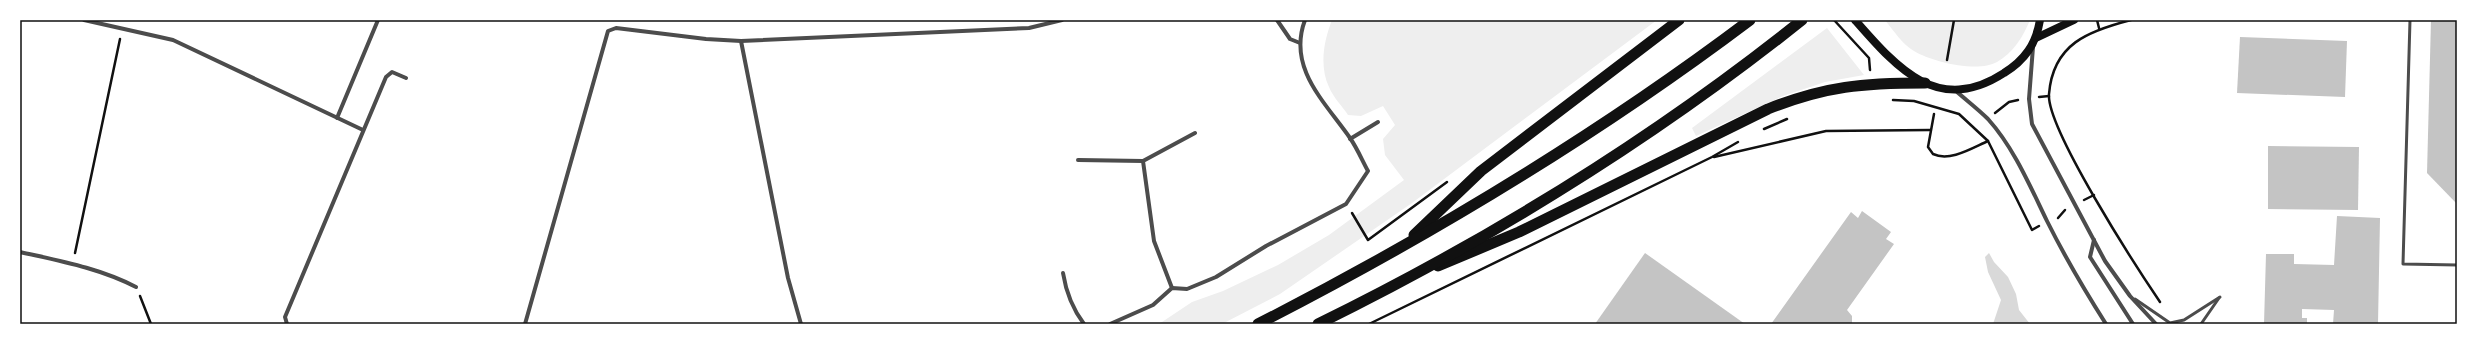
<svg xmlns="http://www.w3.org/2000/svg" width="2477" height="344" font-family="Manrope,sans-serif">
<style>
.green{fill:#eee}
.water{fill:#d9d9d9}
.building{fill:#c4c4c4}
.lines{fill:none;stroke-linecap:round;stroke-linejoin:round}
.path{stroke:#111;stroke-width:2.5}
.service{stroke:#4c4c4c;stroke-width:3}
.minor{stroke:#4c4c4c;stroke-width:4}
.secondary{stroke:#111;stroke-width:8}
.trunk{stroke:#111;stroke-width:11}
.neatline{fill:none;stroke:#111;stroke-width:1.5}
</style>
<rect width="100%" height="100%" fill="#fff"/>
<g class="green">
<path d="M1332,20h325l-245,183 -132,91 -58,30h-63l33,-22 31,-11 55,-26 51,-30 75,-55 -19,-25 -2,-16 12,-14 -12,-19 -22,10 -13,-1c-6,-9 -15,-18 -19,-28 -10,-21 -5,-47 3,-67z"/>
<path d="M1885,20h145c-7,17 -17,33 -33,42 -19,11 -65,0 -83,-11 -11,-6 -21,-21 -29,-31z"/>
<path d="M1827,28l37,47 -39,7 -42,14 -87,40 -4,-8z"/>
</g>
<path class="water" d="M1989,253l5,9 14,15 8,17 3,16 11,14h-37l8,-24 -13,-28 -3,-15z"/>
<g class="building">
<path d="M2431,20h26v184l-30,-31z"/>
<path d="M2240,37l107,4 -2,56 -108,-4z"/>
<path d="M2268,146l91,1 -1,63 -90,-1z"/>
<path d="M1862,211l29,21 -5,7 8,5 -47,66 5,6v8h-81l80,-112 7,6z"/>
<path d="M2337,216l43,2 -2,106h-45l1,-14 -32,-1v9h5v6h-43l2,-70h28v10l40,1z"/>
<path d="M1645,253l100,71h-150z"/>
</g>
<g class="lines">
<g class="path">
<path d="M1834,20l35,38 1,12"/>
<path d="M2097,20l2,8"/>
<path d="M2131,20c-43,11 -78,24 -82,74 -3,34 88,174 111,208"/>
<path d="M1947,60l7,-40"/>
<path d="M2039,97l10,-1"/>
<path d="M1893,100l21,1 45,13 29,27c-16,7 -38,21 -55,13l-5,-7 6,-33"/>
<path d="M1995,113l14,-11 9,-2"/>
<path d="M1764,129l23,-10"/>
<path d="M1988,141l44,89 7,-4"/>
<path d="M1714,157l112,-26 104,-1"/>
<path d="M2084,200l10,-5"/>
<path d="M1352,213l16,27 79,-58"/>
<path d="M2058,218l7,-8"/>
<path d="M75,253l45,-214"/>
<path d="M140,296l11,28"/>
<path d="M1369,324l343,-167 26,-15"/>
</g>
<g class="service">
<path d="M2410,20l-7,244 54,1"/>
<path d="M2135,299l35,24 14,-3 36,-23"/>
<path d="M2201,324l18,-26"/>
</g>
<g class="minor">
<path d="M84,20l89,20 190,90"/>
<path d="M1277,20l13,19 10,4"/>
<path d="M741,41l47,237 13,46"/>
<path d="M2033,47l-4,52 3,25 73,137 25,35 26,28"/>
<path d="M1956,91c10,9 22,18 32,28 26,29 42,67 59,102 18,36 38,70 59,103"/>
<path d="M337,118l41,-98"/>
<path d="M1350,139l28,-17"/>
<path d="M1078,160l65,1"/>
<path d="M2094,240l-4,17 43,67"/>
<path d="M20,252c40,9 79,16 116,35"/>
<path d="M1063,273c3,19 9,35 21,51"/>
<path d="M1172,288l-18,-47 -11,-80 52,-28"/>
<path d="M287,324l-2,-7 101,-240 6,-5 14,6"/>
<path d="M525,324l83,-293 8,-3 90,11 35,2 288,-13 33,-8"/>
<path d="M1110,324l43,-19 19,-17 15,1 29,-12 50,-31 80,-42 22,-33c-6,-11 -11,-23 -18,-33 -25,-36 -63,-70 -45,-118"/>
</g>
<g class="secondary">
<path d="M1855,20c42,48 83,96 149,53 21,-13 32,-29 36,-53"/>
<path d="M2036,38l38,-18"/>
</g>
<g class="trunk">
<path d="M1414,235l67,-64 198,-151"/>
<path d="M1438,266l81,-34 249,-123c58,-23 95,-26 157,-26"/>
<path d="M1258,324c172,-88 338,-188 492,-304"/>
<path d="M1318,324c171,-84 335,-185 484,-304"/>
</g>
</g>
<rect width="2477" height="344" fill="none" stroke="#ffffff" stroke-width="42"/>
<rect x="21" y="21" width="2435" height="302" class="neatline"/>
</svg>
